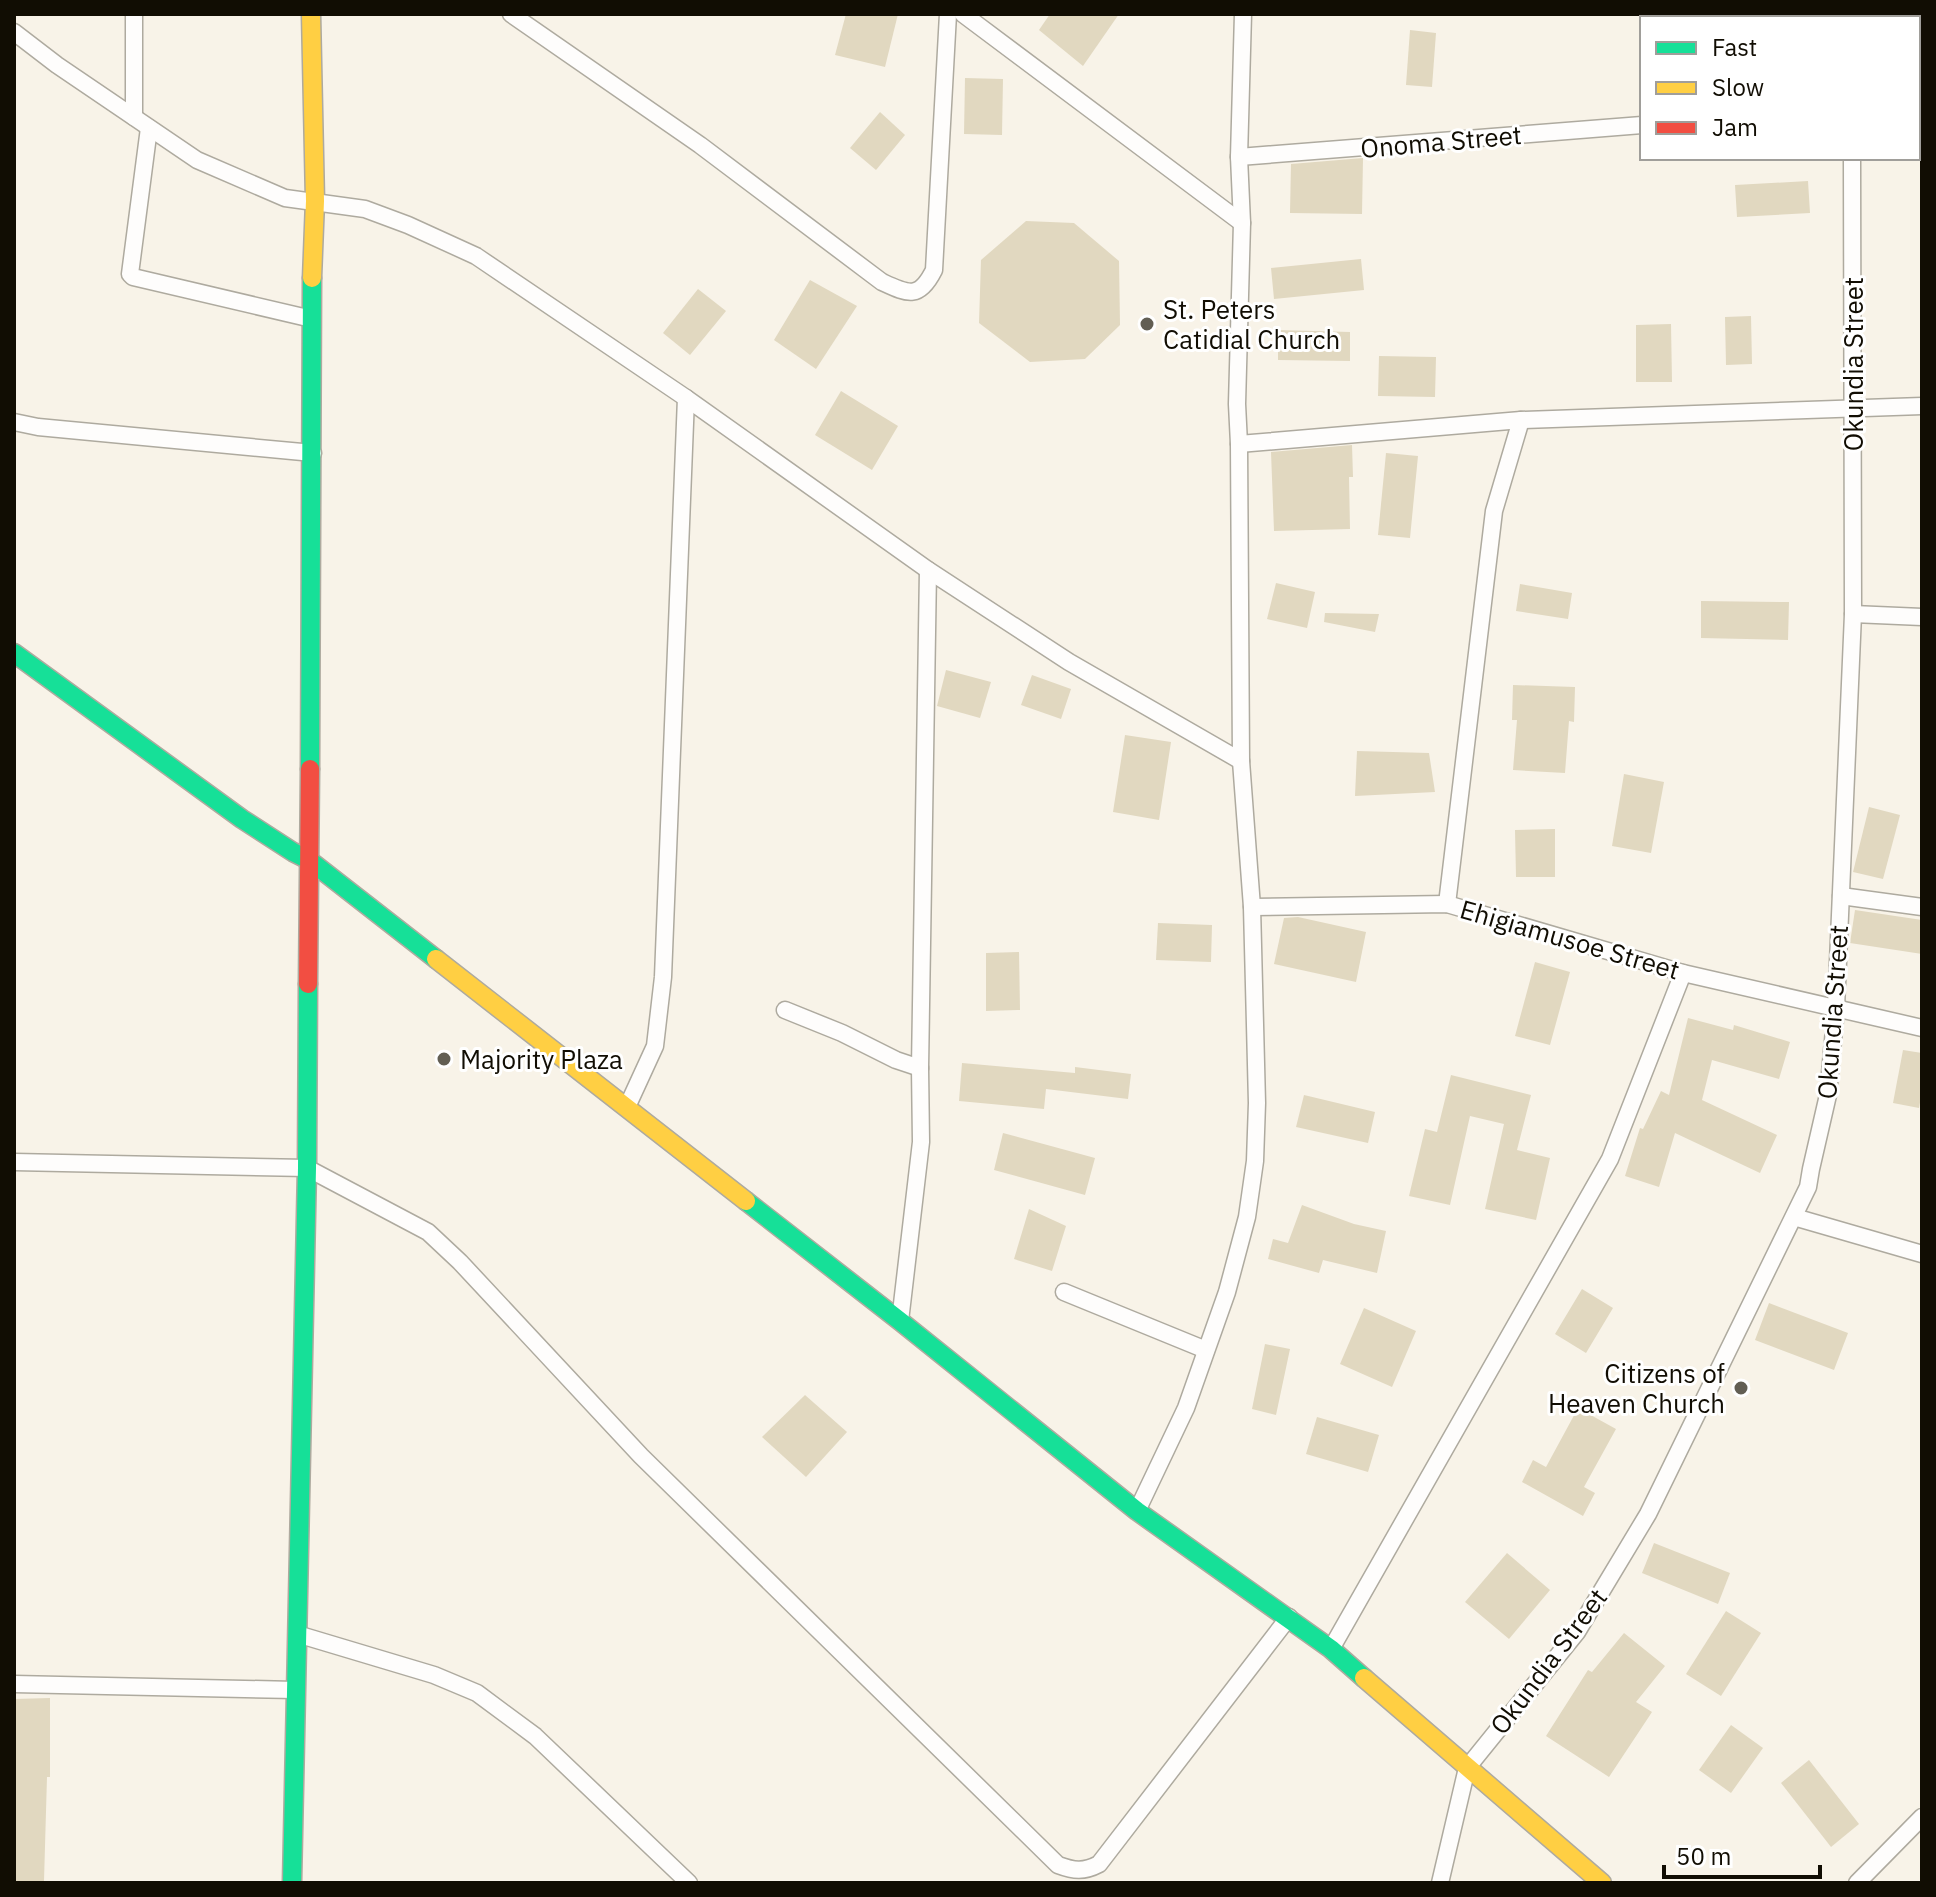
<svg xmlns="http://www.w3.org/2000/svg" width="1936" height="1897" font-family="'IBM Plex Sans',sans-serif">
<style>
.building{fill:#e1d8c0}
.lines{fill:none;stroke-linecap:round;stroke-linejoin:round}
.street-casing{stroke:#aeaa9f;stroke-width:19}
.fast-casing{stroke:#aeaa9f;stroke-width:21}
.slow-casing{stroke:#aeaa9f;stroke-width:21}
.jam-casing{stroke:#aeaa9f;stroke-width:21}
.street{stroke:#fefdfc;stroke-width:16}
.fast{stroke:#16e098;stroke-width:18}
.slow{stroke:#ffcf43;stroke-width:18}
.jam{stroke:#f24e42;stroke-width:18}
.poi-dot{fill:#625e53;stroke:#fff;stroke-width:3}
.labels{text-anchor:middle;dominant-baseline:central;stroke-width:6;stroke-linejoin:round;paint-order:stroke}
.street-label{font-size:26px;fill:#110d03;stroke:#fff}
.poi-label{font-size:26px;fill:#110d03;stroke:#fff;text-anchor:start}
</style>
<rect width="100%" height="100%" fill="#f8f3e8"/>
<g class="building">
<path d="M846,14h52l-13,53 -50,-12z"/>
<path d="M1050,14h69l-36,52 -44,-36z"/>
<path d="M1410,30l26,3 -4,54 -26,-2z"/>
<path d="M965,78l38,1 -1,56 -38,-1z"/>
<path d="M880,112l25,23 -29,35 -26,-22z"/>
<path d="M1363,158l-1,56 -72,-1 1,-49z"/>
<path d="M1808,181l2,32 -73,4 -2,-32z"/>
<path d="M1026,221l48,2 45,38 1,64 -35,34 -55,3 -51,-39 2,-63z"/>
<path d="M1361,259l3,31 -90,9 -3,-31z"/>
<path d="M810,280l47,26 -41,63 -42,-29z"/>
<path d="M698,289l28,22 -36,44 -27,-22z"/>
<path d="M1751,316l1,48 -26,1 -1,-48z"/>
<path d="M1671,324l1,58h-36v-57z"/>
<path d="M1278,330l72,2v29l-72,-1z"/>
<path d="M1379,356l57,1 -1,40 -57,-1z"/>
<path d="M841,391l57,35 -26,44 -57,-35z"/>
<path d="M1352,445l1,32h-4l1,52 -76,2 -3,-79z"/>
<path d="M1386,453l32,3 -8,82 -32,-3z"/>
<path d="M1276,583l39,9 -8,36 -40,-9z"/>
<path d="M1520,584l52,9 -4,26 -52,-8z"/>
<path d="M1701,601l88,1 -1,38 -87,-2z"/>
<path d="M1325,613l54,1 -4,18 -51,-10z"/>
<path d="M946,670l45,12 -11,36 -43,-12z"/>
<path d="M1032,675l39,14 -10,30 -40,-14z"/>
<path d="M1513,685l62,2 -1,35 -5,-1 -4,52 -52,-3 4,-50h-5z"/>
<path d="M1125,735l46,7 -12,78 -46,-8z"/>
<path d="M1357,751l72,2 6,39 -80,4z"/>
<path d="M1624,774l40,8 -13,71 -39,-7z"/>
<path d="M1869,807l31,8 -17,64 -30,-7z"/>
<path d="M1555,829v48h-39l-1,-47z"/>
<path d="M1855,910l67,10v34l-72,-11z"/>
<path d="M1298,917l68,15 -10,50 -82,-18 10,-46z"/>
<path d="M1158,923l54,2 -1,37 -55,-2z"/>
<path d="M1019,952l1,58 -34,1v-58z"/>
<path d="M1535,962l35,10 -20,73 -35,-9z"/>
<path d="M1688,1018l45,12 1,-5 56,17 -11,37 -67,-19 -10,40 75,35 -17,38 -85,-40 -16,54 -34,-11 15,-48 3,1 18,-38 8,4z"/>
<path d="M1903,1050l19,3v38l-3,17 -26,-5z"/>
<path d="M962,1063l113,10v-6l56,7 -3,25 -82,-10 -2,20 -85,-8z"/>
<path d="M1451,1075l80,20 -14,55 33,8 -14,62 -51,-11 19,-85 -34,-8 -20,89 -41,-9 16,-67 12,3z"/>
<path d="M1304,1095l71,17 -7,31 -72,-16z"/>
<path d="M1003,1133l92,25 -10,37 -91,-25z"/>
<path d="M1302,1205l52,19 32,7 -9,42 -54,-13 -4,13 -51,-14 5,-20 15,4z"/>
<path d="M1029,1209l37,17 -14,45 -38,-12z"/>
<path d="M1582,1289l31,19 -27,45 -31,-19z"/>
<path d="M1769,1303l79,30 -14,37 -79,-30z"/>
<path d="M1364,1308l52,23 -24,56 -52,-23z"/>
<path d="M1265,1344l25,5 -14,66 -24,-6z"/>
<path d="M805,1395l42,37 -41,45 -44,-40z"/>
<path d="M1578,1408l38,21 -32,58 11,6 -12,23 -61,-34 11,-22 13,7z"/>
<path d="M1317,1417l62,18 -11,37 -62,-18z"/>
<path d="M1654,1543l76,30 -12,31 -76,-31z"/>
<path d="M1507,1553l43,37 -41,49 -44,-37z"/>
<path d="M1726,1611l35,22 -40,63 -35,-22z"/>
<path d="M1624,1633l41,33 -29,36 16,10 -43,65 -63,-41 42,-66 4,2z"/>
<path d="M50,1698v79h-3l-3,104 -30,1v-183z"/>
<path d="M1731,1725l32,23 -32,45 -32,-23z"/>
<path d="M1809,1760l50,64 -28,23 -50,-64z"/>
</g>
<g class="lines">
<g class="street-casing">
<g id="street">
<path d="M511,14l189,131 182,137c26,12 37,18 52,-12l14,-256"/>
<path d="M963,14l279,209"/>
<path d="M1852,14v4"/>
<path d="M14,32l43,33 140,95 88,38 80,11 43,16 68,31 210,142 242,172 141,92 172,99"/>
<path d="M1918,105l4,-1"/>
<path d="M134,117v-103"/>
<path d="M149,128l-19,146 3,3 179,42"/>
<path d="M1239,157l403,-32"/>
<path d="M14,422l24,5 275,26"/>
<path d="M1239,444l282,-24 401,-14"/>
<path d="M1853,614l69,3"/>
<path d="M1841,896l81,11"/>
<path d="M1447,904l47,-393 27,-91"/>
<path d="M1252,907l195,-3 236,69 239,55"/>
<path d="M785,1010l57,23 54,27 24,8"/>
<path d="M627,1107l28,-61 8,-69 23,-579"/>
<path d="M14,1162l293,6 121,64 32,30 181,194 417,409c16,6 26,7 41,-1l190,-247"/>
<path d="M1794,1217l128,37"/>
<path d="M1064,1292l142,58"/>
<path d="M900,1321l21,-179 -1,-74 8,-498"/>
<path d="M1137,1511l49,-103 41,-116 20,-75 8,-56 2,-58 -5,-196 -11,-146 -2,-317 -2,-40 5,-181 -3,-66 4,-143"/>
<path d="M297,1634l137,41 43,18 58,43 154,147"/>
<path d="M1331,1649l279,-490 73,-186"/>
<path d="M14,1684l281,6"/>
<path d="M1440,1883l27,-115 110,-136 71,-118 160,-327 3,-18 17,-74 8,-87 17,-394 -1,-456"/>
<path d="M1857,1883l65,-66"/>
</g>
</g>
<g class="fast-casing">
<g id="fast">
<path d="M14,653l228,166 51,33 16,8 127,99"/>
<path d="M310,769l2,-491"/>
<path d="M746,1201l154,120 237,190 194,138 33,29"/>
<path d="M292,1883l15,-715 1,-184"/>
</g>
</g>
<g class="slow-casing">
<g id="slow">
<path d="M311,14l4,187 -3,77"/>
<path d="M436,959l310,242"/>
<path d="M1364,1678l238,205"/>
</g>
</g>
<g class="jam-casing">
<path id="jam" d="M308,984l2,-215"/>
</g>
<use href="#street" class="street"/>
<use href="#fast" class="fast"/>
<use href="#slow" class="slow"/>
<use href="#jam" class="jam"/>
</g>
<g class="poi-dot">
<circle cx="1147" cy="324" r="8"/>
<circle cx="444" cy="1059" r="8"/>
<circle cx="1741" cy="1388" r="8"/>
</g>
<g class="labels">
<g class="street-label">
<text transform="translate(1441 141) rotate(-5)">Onoma Street</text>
<text transform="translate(1853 364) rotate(-90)">Okundia Street</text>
<text transform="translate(1570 939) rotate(16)">Ehigiamusoe Street</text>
<text transform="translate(1832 1012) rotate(-86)">Okundia Street</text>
<text transform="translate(1548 1661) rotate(-53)">Okundia Street</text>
</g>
<g class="poi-label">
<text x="1163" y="309">St. Peters<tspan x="1163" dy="30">Catidial Church</tspan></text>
<text x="460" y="1059">Majority Plaza</text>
<text x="1725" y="1373" text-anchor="end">Citizens of<tspan x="1725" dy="30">Heaven Church</tspan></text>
</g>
</g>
<rect width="1936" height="1897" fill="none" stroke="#110d03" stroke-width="32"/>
<rect x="1640" y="16" width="280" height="144" fill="#ffffff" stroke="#a09e9a" stroke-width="2"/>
<rect x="1656" y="42" width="40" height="12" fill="#16e098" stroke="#a09e9a" stroke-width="2"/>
<text x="1712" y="56" font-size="24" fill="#110d03">Fast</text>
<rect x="1656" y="82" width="40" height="12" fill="#ffcf43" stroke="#a09e9a" stroke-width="2"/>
<text x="1712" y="96" font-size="24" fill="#110d03">Slow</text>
<rect x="1656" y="122" width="40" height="12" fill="#f24e42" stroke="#a09e9a" stroke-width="2"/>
<text x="1712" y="136" font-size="24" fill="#110d03">Jam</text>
<path d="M1664 1865v12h156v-12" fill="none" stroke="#110d03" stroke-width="4"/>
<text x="1676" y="1865" font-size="24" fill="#110d03" stroke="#ffffff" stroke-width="6" paint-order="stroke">50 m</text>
</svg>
